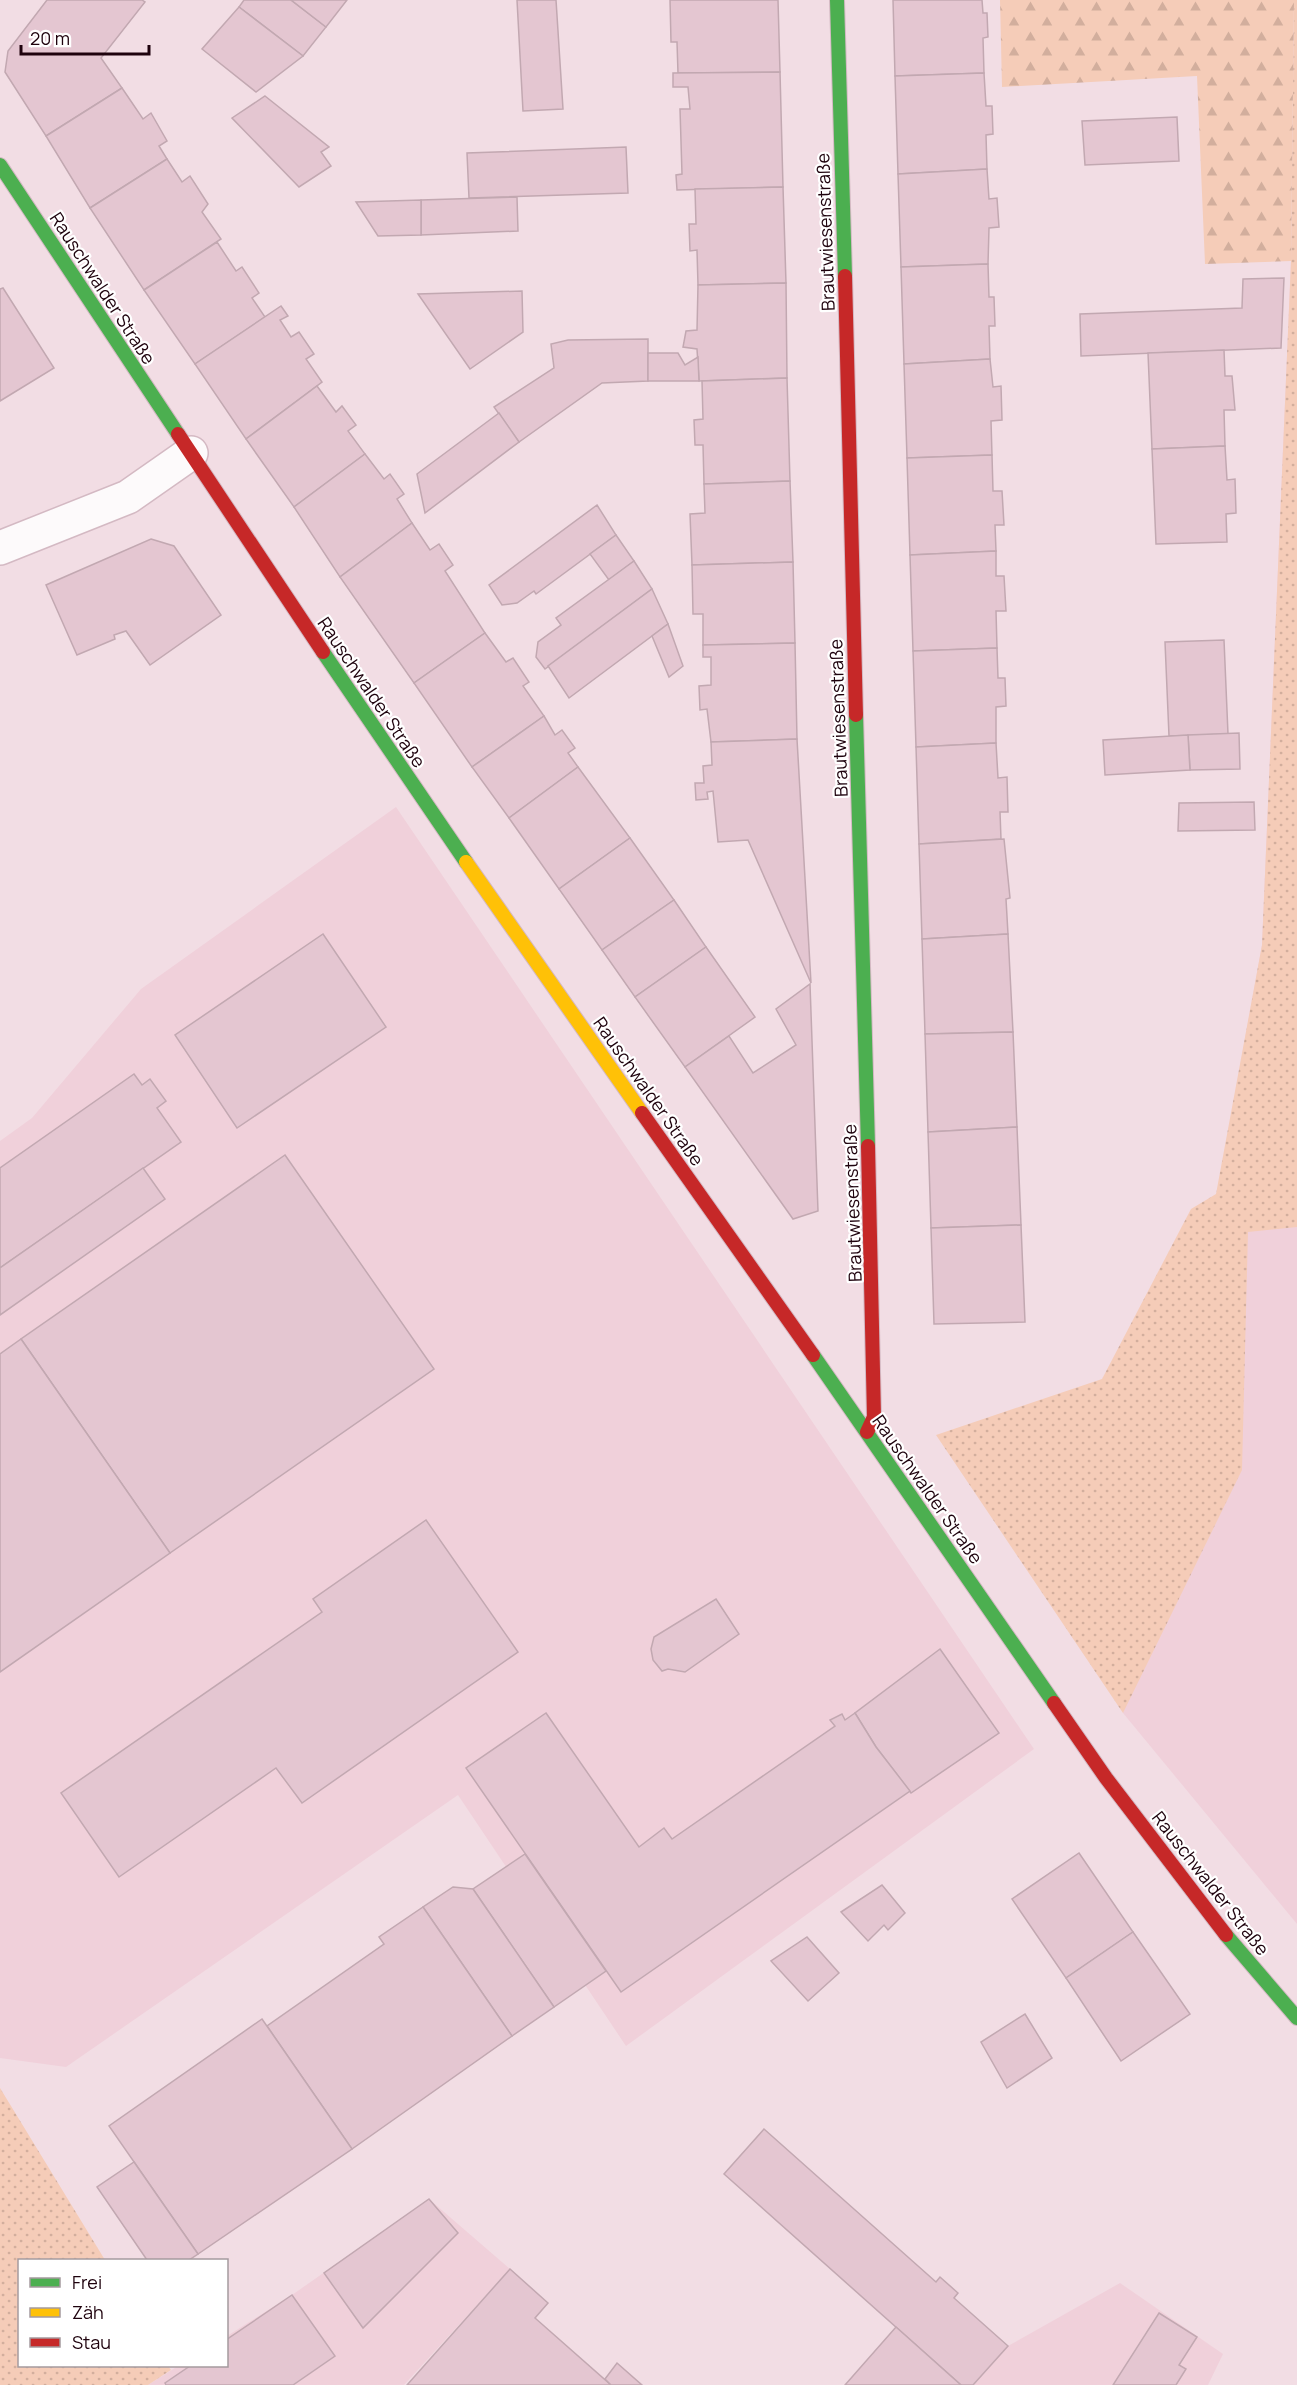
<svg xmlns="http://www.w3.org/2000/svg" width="1297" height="2385" font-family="Manrope,sans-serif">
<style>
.built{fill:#f0d0da}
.grass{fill:url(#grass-dots)}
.forest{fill:url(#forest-firs)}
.building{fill:#e4c6d1;stroke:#c2a8b1;stroke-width:1.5}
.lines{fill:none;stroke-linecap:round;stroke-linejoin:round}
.street-casing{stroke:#d4b9c3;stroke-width:36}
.fast-casing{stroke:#d4b9c3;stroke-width:16}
.slow-casing{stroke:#d4b9c3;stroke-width:16}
.jam-casing{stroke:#d4b9c3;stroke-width:16}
.street{stroke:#fdfafb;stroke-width:33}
.fast{stroke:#4caf50;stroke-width:14}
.slow{stroke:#ffc107;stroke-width:14}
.jam{stroke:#c62828;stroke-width:14}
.labels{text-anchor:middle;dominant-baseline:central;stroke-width:4.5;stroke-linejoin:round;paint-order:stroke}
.street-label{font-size:18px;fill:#1e020d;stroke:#fff}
</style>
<defs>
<pattern id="grass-dots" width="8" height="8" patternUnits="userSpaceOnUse" patternTransform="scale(1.5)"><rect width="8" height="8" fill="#f5ccb8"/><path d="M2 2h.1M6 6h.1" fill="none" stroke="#d2ae9d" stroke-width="1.8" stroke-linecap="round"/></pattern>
<pattern id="forest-firs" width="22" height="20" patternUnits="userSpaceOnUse" patternTransform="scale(1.5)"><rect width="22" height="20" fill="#f5ccb8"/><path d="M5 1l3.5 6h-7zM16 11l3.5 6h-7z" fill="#d2ae9d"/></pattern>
</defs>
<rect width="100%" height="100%" fill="#f2dde4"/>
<g class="built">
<path d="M1294,0h3v1924l-174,-211 139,-768 29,-684z"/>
<path d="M396,807l638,942 -408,297 -168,-251 -392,272 -66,-9v-917l32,-23 109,-129z"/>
<path d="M429,2199l81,70 -106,116h-256l30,-19h48l1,-30 65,-41z"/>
<path d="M1120,2283l103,71 -15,31h-235l35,-39z"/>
</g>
<g class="grass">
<path d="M1294,0h3v1227l-49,5 -6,238 -119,243 -187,-278 166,-56 89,-170 25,-15 46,-249 29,-684z"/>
<path d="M0,2088l105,172h-85v106h148l3,4 -23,15h-148z"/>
</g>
<path class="forest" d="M1000,0h294l-3,261 -86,3 -8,-188 -195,11z"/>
<g class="building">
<path d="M47,0h95l3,2 -44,56 21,30 -76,48 -41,-64 3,-21z"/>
<path d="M244,0h47l35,27 -23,29 -64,-49z"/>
<path d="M291,0h56l-21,27z"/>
<path d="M517,0h39l7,109 -40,2z"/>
<path d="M670,0h108l2,72 -102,1 -1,-31h-6z"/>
<path d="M893,0h89l1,13h4l1,24 -5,1 1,35 -89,3z"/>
<path d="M239,7l64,49 -47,36 -54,-43z"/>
<path d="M780,72l3,115 -106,3 -1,-15 6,-1 -2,-65h10l-2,-22h-15v-14z"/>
<path d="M984,73l2,33h6l1,28 -7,1 1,34 -89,5 -3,-98z"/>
<path d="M122,88l21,31 8,-6 16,28 -8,5 8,13 -77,49 -44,-72z"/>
<path d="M265,96l64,51 -8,5 10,14 -32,21 -67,-69z"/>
<path d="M1177,117l2,44 -94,4 -3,-44z"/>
<path d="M626,147l2,46 -159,5 -2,-45z"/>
<path d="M167,159l15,23 8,-6 18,28 -6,8 19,27 -77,51 -54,-82z"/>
<path d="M987,169l2,30 8,-1 2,29 -10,1 -1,36 -87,3 -3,-93z"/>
<path d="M783,187l3,96 -88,2 -1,-35 -7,1 -1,-27h7l-1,-35z"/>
<path d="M517,197l1,34 -97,4v-35z"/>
<path d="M421,200v35l-43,1 -22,-34z"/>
<path d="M217,242l19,29 6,-4 17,26 -7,5 13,19 -70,47 -51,-74z"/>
<path d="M988,264l1,33h5l1,29h-6l1,33 -86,5 -3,-97z"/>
<path d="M1284,278l-3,70 -200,8 -1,-42 162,-6 1,-29z"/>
<path d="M786,283l1,95 -88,3 -2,-32 -14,-2 3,-16 11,-1 1,-45z"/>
<path d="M3,288l51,80 -54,33v-112z"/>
<path d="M522,291l1,41 -53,37 -52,-75z"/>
<path d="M281,306l7,10 -8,4 11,17 8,-5 15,22 -8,5 16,23 -76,57 -51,-75z"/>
<path d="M648,339v42l-46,2 -83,59 -25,-35 60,-39 -3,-24 17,-4z"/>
<path d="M1224,350l1,26h7l3,34h-11l1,36 -73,3 -4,-96z"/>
<path d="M648,353h30l7,12 13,-8 1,24h-51z"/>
<path d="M990,359l3,28 8,-1 1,34 -11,1 1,34 -85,3 -3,-94z"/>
<path d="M787,378l3,103 -86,3 -1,-39h-8l-1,-25 9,-1 -1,-38z"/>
<path d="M317,386l19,26 6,-6 14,19 -8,6 17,23 -71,53 -48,-68z"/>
<path d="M499,413l20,29 -94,71 -8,-39z"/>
<path d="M1225,446l2,34 8,-1 1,34 -10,1 1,28 -71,2 -4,-95z"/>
<path d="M365,454l19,25 6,-5 14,20 -7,5 15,24 -72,54 -46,-70z"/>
<path d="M992,455l1,36h9l2,34h-9l1,26 -86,4 -3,-97z"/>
<path d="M790,481l3,81 -101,3 -2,-51 15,-1 -1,-29z"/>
<path d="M597,505l19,30 -80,59 -2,-3 -17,12 -15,2 -13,-20z"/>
<path d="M412,523l18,27 9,-6 14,21 -8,6 40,62 -71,50 -74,-106z"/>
<path d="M616,535l18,26 -25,19 -19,-26z"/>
<path d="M151,539l23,7 47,69 -71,50 -24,-34 -12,4 1,4 -38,16 -31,-70z"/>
<path d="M996,551v25h8l2,35h-10l1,37 -84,3 -3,-96z"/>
<path d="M634,561l18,28 -107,80 -9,-12 2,-15 23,-17 -5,-7z"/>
<path d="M793,562l2,81 -92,2v-31h-10l-1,-49z"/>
<path d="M652,589l16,35 -99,74 -21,-32z"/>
<path d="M668,624l15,42 -14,11 -17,-41z"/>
<path d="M485,633l21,29 7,-4 16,24 -6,4 21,30 -72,51 -58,-84z"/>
<path d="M1224,640l4,94 -59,2 -4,-94z"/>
<path d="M795,643l2,96 -86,3 -4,-33 -7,1 -1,-24 12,-1v-28h-8v-12z"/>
<path d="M997,648l1,30h7l1,28 -10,1v36l-80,4 -3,-96z"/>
<path d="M544,716l11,19 7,-5 13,18 -7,5 10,14 -69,51 -37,-51z"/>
<path d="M1239,733l1,36 -50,1 -2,-35z"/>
<path d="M1188,735l2,35 -85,5 -2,-35z"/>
<path d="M797,739l14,244 -63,-143 -30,2 -5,-51 -6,1 1,7 -12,1 -1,-17h9l-1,-17 9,-1 -1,-23z"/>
<path d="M996,743l2,35 9,-1 1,35h-8l1,27 -82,5 -3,-97z"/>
<path d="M578,767l52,71 -71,51 -50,-71z"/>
<path d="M1254,802l1,28 -77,1 1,-28z"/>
<path d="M630,838l44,62 -72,50 -43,-61z"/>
<path d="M1004,839l6,59 -4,1 2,35 -86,5 -3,-95z"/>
<path d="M674,900l32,47 -71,50 -33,-47z"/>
<path d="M323,934l63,93 -149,101 -62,-93z"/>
<path d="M1008,934l5,98 -88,2 -3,-95z"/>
<path d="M706,947l49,70 -70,50 -50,-70z"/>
<path d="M810,984l8,227 -25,8 -108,-152 44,-31 24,37 43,-28 -20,-36z"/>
<path d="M1013,1032l4,95 -89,5 -3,-98z"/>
<path d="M134,1074l8,11 8,-6 16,22 -9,7 24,34 -181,126v-100z"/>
<path d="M1017,1127l4,98 -90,3 -3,-96z"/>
<path d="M285,1155l149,214 -264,184 -149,-214z"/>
<path d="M143,1168l22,31 -165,116v-47z"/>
<path d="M1021,1225l4,97 -91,2 -3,-96z"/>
<path d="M21,1339l149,214 -170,119v-318z"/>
<path d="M426,1520l92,132 -216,151 -26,-35 -157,109 -58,-84 261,-181 -9,-13z"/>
<path d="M716,1599l23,35 -54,38 -17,-3 -6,2 -9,-11 -2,-11 3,-12z"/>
<path d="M940,1649l59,84 -88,60 -35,-46 -21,-34z"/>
<path d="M546,1713l93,134 25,-19 8,11 163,-113 -5,-6 12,-6 3,6 10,-7 21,34 34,44 -289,201 -155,-224z"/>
<path d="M1079,1853l54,79 -67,46 -54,-79z"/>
<path d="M525,1854l81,117 -52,36 -81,-118z"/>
<path d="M882,1885l23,28 -17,17 -4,-5 -16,16 -27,-29z"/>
<path d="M453,1887l20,2 81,118 -42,29 -89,-129z"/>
<path d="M423,1907l89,129 -160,113 -85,-123 117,-82 -5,-7z"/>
<path d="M1133,1932l57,82 -69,47 -55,-83z"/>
<path d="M807,1937l32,36 -31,28 -37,-40z"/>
<path d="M1025,2014l27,44 -45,30 -26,-46z"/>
<path d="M262,2019l90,130 -154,105 -89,-128z"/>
<path d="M764,2129l172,153 4,-5 18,16 -4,5 54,48 -35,39h-12l-237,-211z"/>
<path d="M134,2162l64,92 -9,6h-42l-50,-73z"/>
<path d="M429,2199l29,34 -95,95 -39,-55z"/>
<path d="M510,2269l38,34 -13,15 76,67h-204z"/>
<path d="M292,2295l43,61 -42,29h-127l-1,-2 25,-17h36v-26z"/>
<path d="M1159,2313l38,24 -18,28 7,4 -10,16h-63z"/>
<path d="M896,2327l65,58h-116z"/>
<path d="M617,2363l25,22h-31l-6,-6z"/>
</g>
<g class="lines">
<g class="street-casing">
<path id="street" d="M0,548l128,-51 63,-44"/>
</g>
<g class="fast-casing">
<g id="fast">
<path d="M837,0l8,276"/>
<path d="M0,165l178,269"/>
<path d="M323,652l143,210"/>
<path d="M856,715l12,431"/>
<path d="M813,1355l241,348"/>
<path d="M1226,1935l71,83"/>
</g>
</g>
<g class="slow-casing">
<path id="slow" d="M466,862l176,251"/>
</g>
<g class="jam-casing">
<g id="jam">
<path d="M845,276l11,439"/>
<path d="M178,434l145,218"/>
<path d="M642,1113l171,242"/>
<path d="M867,1432l7,-15 -6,-271"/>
<path d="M1054,1703l52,75 120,157"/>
</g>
</g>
<use href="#street" class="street"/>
<use href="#fast" class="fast"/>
<use href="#slow" class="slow"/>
<use href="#jam" class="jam"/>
</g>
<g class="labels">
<g class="street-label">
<text transform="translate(825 232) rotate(-92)">Brautwiesenstraße</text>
<text transform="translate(103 288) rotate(57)">Rauschwalder Straße</text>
<text transform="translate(372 692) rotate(56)">Rauschwalder Straße</text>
<text transform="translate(838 718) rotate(-92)">Brautwiesenstraße</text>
<text transform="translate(649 1091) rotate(55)">Rauschwalder Straße</text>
<text transform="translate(852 1203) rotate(-92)">Brautwiesenstraße</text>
<text transform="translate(928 1489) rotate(55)">Rauschwalder Straße</text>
<text transform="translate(1211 1883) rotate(52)">Rauschwalder Straße</text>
</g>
</g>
<rect x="18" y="2259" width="210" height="108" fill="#ffffff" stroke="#a59a9e" stroke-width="1.5"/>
<rect x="30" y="2278" width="30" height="9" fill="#4caf50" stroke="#a59a9e" stroke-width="1.5"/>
<text x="72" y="2289" font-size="18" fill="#1e020d">Frei</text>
<rect x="30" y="2308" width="30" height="9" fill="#ffc107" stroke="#a59a9e" stroke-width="1.5"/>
<text x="72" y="2319" font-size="18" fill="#1e020d">Zäh</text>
<rect x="30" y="2338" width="30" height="9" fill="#c62828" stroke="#a59a9e" stroke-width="1.5"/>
<text x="72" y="2349" font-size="18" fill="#1e020d">Stau</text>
<path d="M21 45v9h128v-9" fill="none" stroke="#1e020d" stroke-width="3"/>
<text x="30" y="45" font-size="18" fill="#1e020d" stroke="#ffffff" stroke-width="4.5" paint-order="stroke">20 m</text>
</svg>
